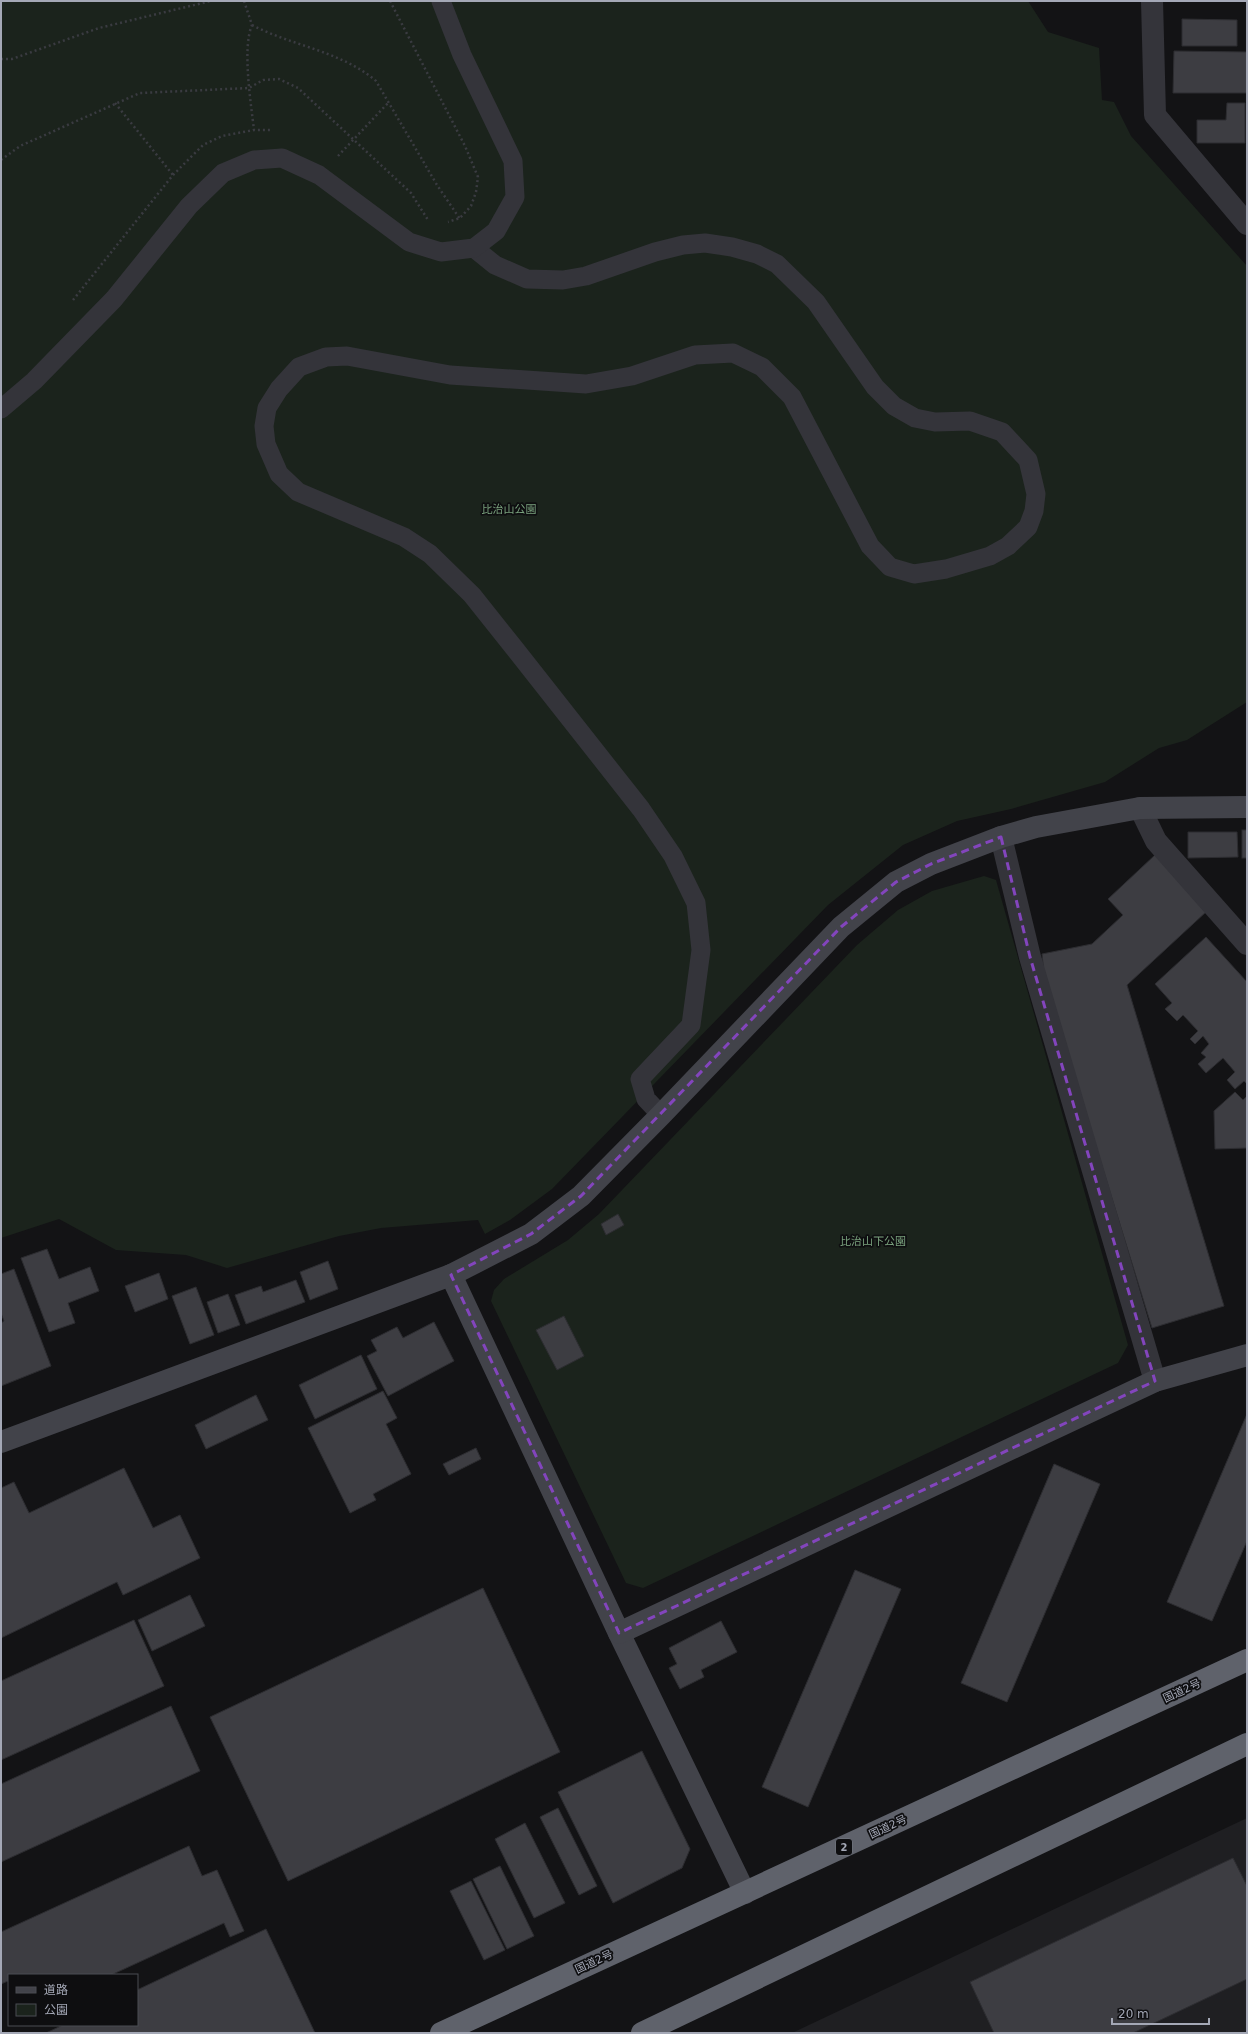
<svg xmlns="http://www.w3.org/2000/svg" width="1248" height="2034" font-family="'DejaVu Sans','Noto Sans JP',sans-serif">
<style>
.built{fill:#1f1f22}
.green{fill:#1b231c}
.building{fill:#3d3d42;stroke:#2d2d31}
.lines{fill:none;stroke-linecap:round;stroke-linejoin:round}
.path{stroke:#3a3b41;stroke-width:2.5;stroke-dasharray:2 3;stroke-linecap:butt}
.lane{stroke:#34343a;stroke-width:19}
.street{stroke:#34343a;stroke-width:22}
.secondary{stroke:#42434a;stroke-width:22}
.highway{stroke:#5f626b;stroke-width:22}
.marked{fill:none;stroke:#8345bd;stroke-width:3;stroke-dasharray:8 5;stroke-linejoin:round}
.labels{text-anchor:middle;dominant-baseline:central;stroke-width:3.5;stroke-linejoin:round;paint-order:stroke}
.shield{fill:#0e0e10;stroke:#777a84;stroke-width:1}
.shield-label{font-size:10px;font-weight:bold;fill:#a4a8b6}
.park-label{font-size:11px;fill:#7aa27e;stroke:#0e0e10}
.street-label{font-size:11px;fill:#a4a8b6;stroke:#0e0e10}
</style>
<rect width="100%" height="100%" fill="#131315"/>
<path class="built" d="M1247,1818v215h-455z"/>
<g class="green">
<path d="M1,1h1027l20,31 51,16 3,52 12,2 17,34 116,130v436l-60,38 -28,8 -54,34 -94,27 -54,12 -54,24 -75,60 -276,284 -42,31 -25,14 -7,-14 -97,8 -42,8 -112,32 -41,-13 -70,-5 -57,-31 -58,19z"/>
<path d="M984,876l12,4 132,465 -10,18 -475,225 -17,-5 -135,-282 3,-11 10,-11 64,-39 31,-26 258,-269 41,-35 34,-19z"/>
</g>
<g class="building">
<path d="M1182,19l55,1v26h-55z"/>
<path d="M1174,51l73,1v41h-74z"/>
<path d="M1227,103h18v40h-48v-23h29z"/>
<rect x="1242" y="830" width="5" height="28"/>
<path d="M1188,832h49l1,25 -50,1z"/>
<path d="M1155,855l52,56 -80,74 97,321 -72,22 -107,-347 -3,-27 50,-10 31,-29 -15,-16z"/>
<path d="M1206,937l41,45v102l-3,-3 -9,8 -8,-9 8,-8 -12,-14 -17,15 -8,-9 8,-7 -5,-4 8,-9 -6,-8 -8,8 -5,-5 8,-8 -15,-16 -6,6 -12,-12 7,-6 -17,-19z"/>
<path d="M1235,1092l8,8 4,-4v52l-32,1 -1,-38z"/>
<path d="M618,1214l6,11 -18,10 -5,-11z"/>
<path d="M47,1249l12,30 31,-12 9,24 -31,12 7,20 -26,9 -28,-74z"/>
<path d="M328,1261l10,28 -28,11 -10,-28z"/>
<path d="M14,1269l37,97 -50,20v-63l3,-2 -3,-8v-39z"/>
<path d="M159,1273l9,26 -33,13 -10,-26z"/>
<path d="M296,1280l9,22 -59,22 -11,-29 26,-9 2,6z"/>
<path d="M196,1287l18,48 -24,9 -18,-48z"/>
<path d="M228,1294l12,31 -22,8 -11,-31z"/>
<path d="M564,1316l20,40 -27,14 -21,-40z"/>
<path d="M434,1322l20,39 -66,35 -21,-40 10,-5 -6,-11 26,-13 6,11z"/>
<path d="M361,1355l16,34 -62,30 -16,-34z"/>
<path d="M383,1391l14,27 -11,6 25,50 -38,20 3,6 -26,13 -42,-85z"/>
<path d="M256,1395l12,25 -62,29 -11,-24z"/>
<path d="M1247,1414v127l-35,80 -45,-19z"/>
<path d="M476,1448l5,11 -32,16 -6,-11z"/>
<path d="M1054,1464l46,20 -93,218 -46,-19z"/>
<path d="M124,1468l29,60 27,-13 20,43 -77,37 -6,-13 -116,56v-150l13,-6 15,31z"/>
<path d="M855,1570l46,19 -93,218 -46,-20z"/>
<path d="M483,1588l77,164 -272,129 -78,-164z"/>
<path d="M190,1595l15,31 -53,25 -14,-31z"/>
<path d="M134,1620l30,66 -163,74v-79z"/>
<path d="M721,1621l16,31 -36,18 3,7 -24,12 -11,-21 8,-4 -8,-16z"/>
<path d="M171,1706l29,65 -199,91v-78z"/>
<path d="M642,1751l48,98 -8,19 -69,35 -55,-111z"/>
<path d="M558,1808l39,78 -18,9 -39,-78z"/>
<path d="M525,1823l40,80 -31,15 -39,-79z"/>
<path d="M189,1846l13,30 15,-6 27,61 -14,6 -6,-14 -113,52h-102v7l-1,-1 -7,3v-52z"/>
<path d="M1233,1858l14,28v93l-114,54h-139l-24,-51z"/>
<path d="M500,1866l34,70 -27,13 -34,-70z"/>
<path d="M471,1881l34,69 -21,10 -34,-69z"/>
<path d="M266,1929l49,104h-269l17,-8h74v-35z"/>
</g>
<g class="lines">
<g class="path">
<path d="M244,1l8,24c-10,23 -1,79 2,105"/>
<path d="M390,1l75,145 13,31 -2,15 -5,14 -11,12 -12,4"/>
<path d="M252,25c40,21 89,26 124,56l61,104 23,34"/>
<path d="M1,59h11l87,-31 112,-27"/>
<path d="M115,103l58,72"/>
<path d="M338,156l50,-53"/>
<path d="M1,160l19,-14 120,-53 109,-5 14,-8 16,-1 19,9 113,105 17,27"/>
<path d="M73,300l100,-125 30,-30 19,-9 32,-6h17"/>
</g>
<g class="lane">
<path d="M474,248l21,17 32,14 36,1 23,-4 69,-24 28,-7 22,-2 27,4 25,7 20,10 39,38 59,85 19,19 21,12 20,4 35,-1 32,11 26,28 8,34 -2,17 -6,16 -20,19 -18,10 -44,13 -32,5 -24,-7 -20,-21 -78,-149 -30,-30 -29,-14 -38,2 -63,21 -46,8 -136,-9 -103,-19 -21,1 -27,10 -20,22 -12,19 -3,18 2,18 13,30 19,18 106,45 26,17 42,41 43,54 126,160 32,47 23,47 5,47 -10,75 -51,54 6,20 15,16"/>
<path d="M1,409l33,-28 80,-82 75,-93 34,-33 31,-13 28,-2 37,17 90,67 32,10 33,-4 22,-17 19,-34 -2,-36 -51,-106 -21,-54"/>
</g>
<g class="street">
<path d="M1152,1l3,114 92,109"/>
<path d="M1140,808l16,33 91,103"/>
<path d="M1001,837l29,120 125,424"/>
</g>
<g class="secondary">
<path d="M451,1275l168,358 126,260"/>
<path d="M1,1442l450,-167 80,-41 50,-38 80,-81 180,-188 55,-45 35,-18 70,-27 35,-10 104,-19 107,-1"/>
<path d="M619,1633l536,-252 92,-26"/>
</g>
<g class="highway">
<path d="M441,2033l806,-373"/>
<path d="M642,2033l605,-289"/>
</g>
</g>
<path class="marked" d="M1001,837l29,120 125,424 -536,252 -168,-358 80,-41 50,-38 260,-269 55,-45 35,-18z"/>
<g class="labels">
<rect class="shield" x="836" y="1839" width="16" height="16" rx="3"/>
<g class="shield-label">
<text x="844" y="1847">2</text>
</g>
<g class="park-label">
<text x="509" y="509">比治山公園</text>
<text x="873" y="1241">比治山下公園</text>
</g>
<g class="street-label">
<text transform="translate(1182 1691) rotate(-25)">国道2号</text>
<text transform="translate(888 1827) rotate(-25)">国道2号</text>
<text transform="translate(594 1962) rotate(-25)">国道2号</text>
</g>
</g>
<rect width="1248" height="2034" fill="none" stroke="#a4a8b6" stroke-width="4"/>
<rect x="8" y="1974" width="130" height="52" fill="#0e0e10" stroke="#4a4c52"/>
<rect x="16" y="1987" width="20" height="6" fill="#42434a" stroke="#4a4c52"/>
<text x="44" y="1994" font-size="12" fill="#a4a8b6">道路</text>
<rect x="16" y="2004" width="20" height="12" fill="#1b231c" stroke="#4a4c52"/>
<text x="44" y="2014" font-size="12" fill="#a4a8b6">公園</text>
<path d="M1112 2018v6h97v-6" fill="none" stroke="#a4a8b6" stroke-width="2"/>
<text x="1118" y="2018" font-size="12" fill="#a4a8b6" stroke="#0e0e10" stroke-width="3" paint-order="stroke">20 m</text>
</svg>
